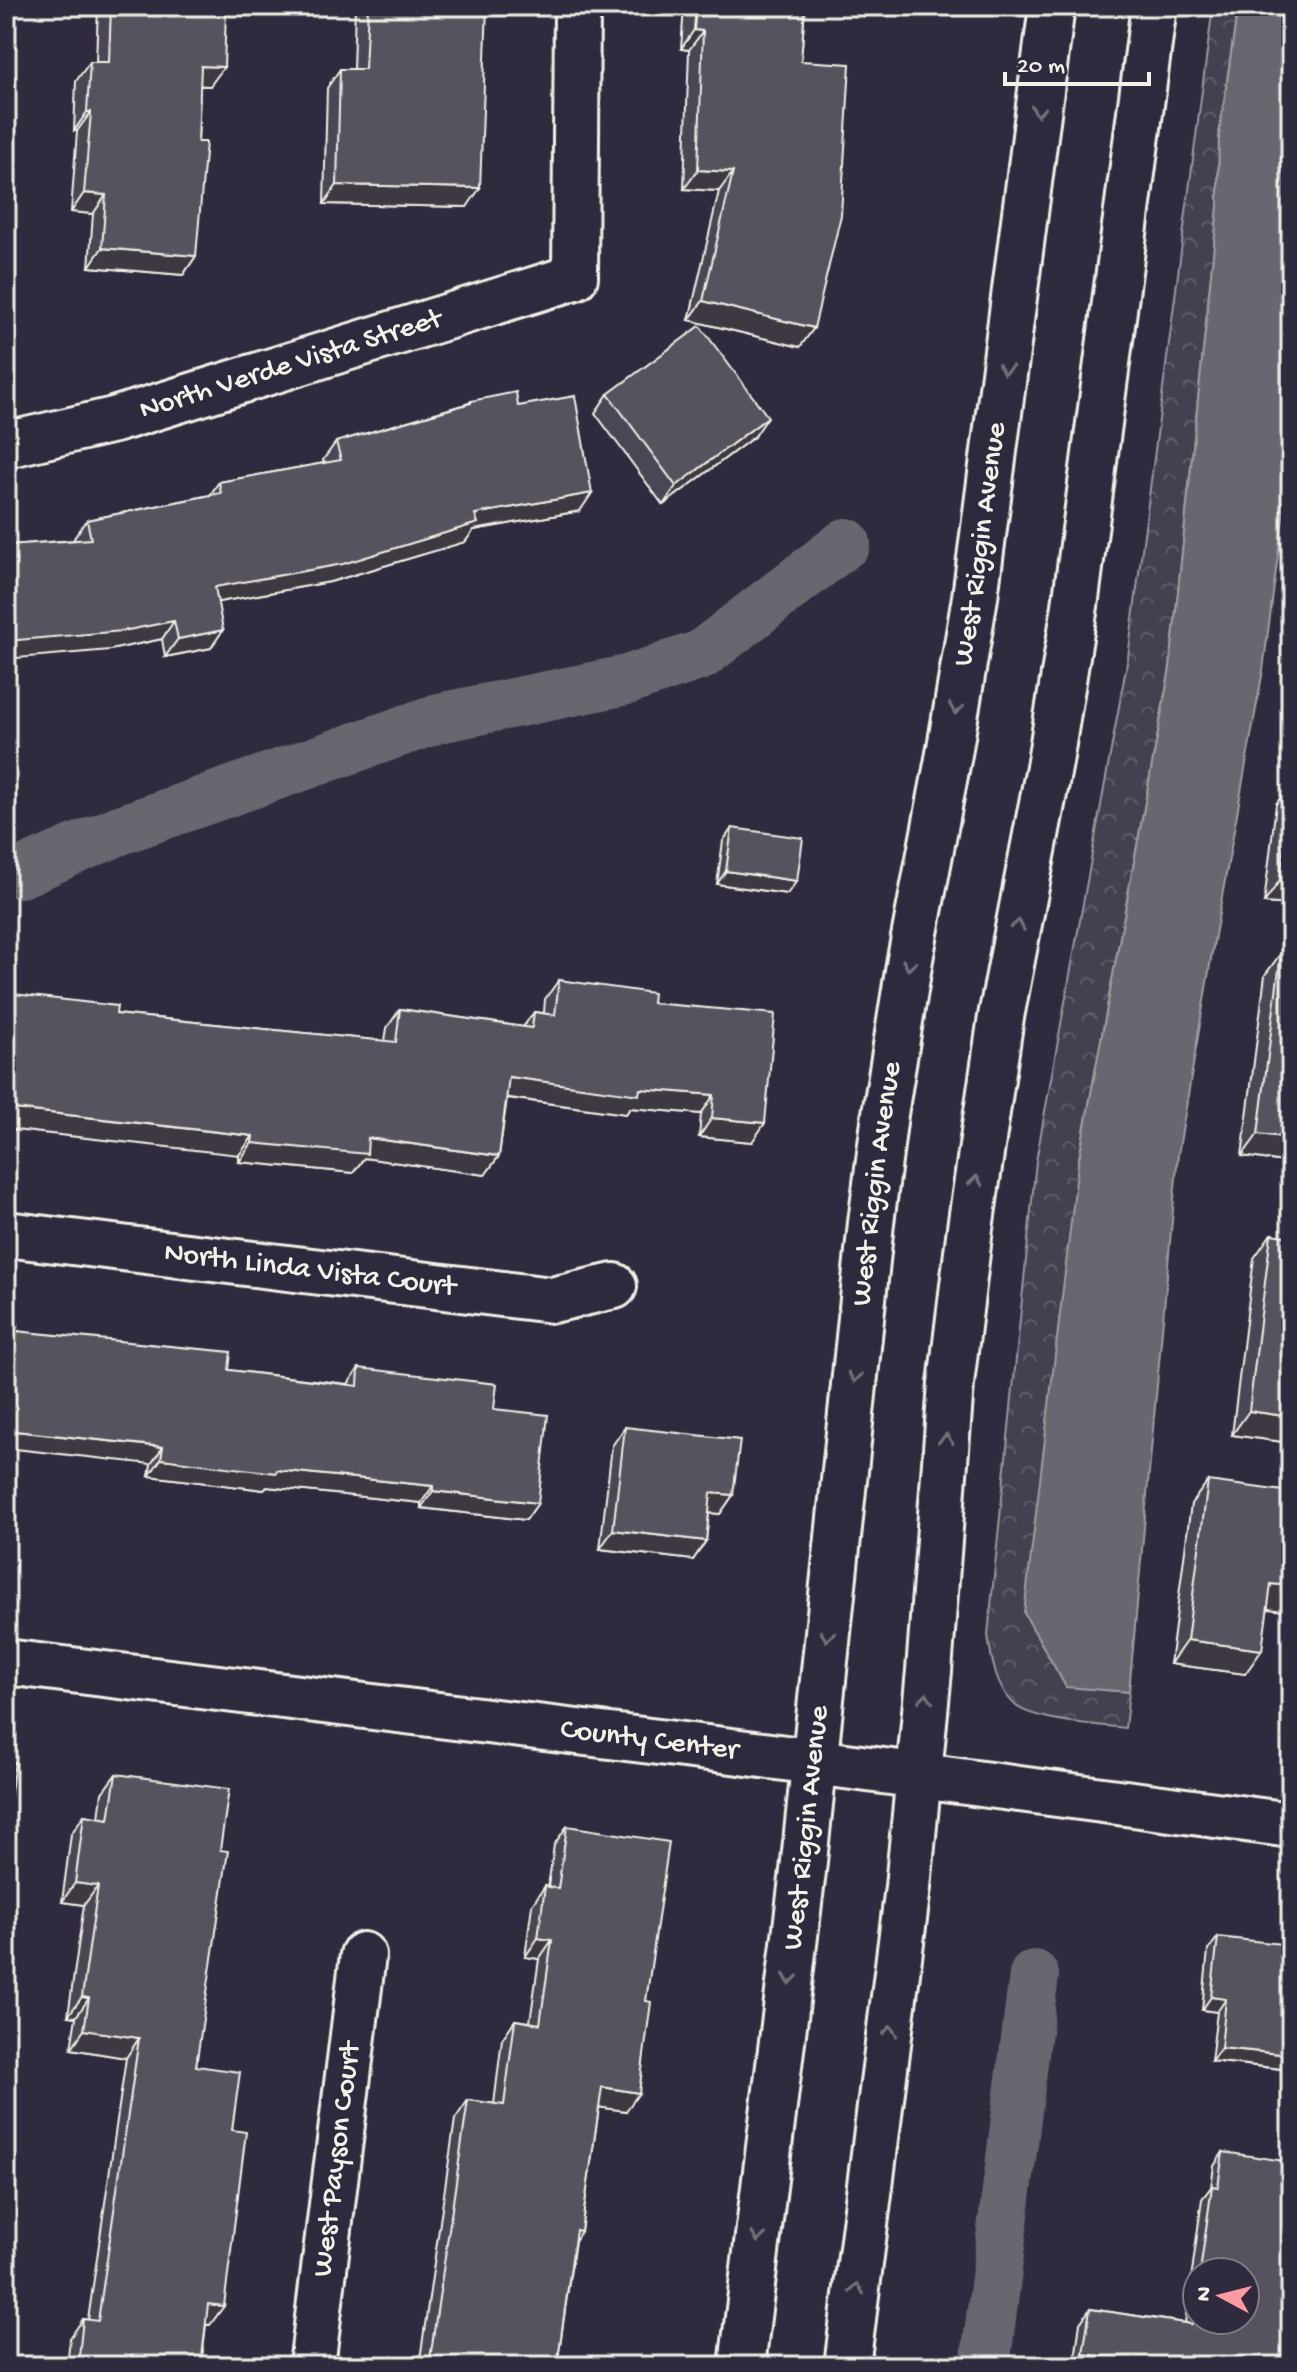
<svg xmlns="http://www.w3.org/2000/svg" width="1297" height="2372" font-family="'Gochi Hand',sans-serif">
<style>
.forest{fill:url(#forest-crowns);stroke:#9c989c;stroke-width:2}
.water{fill:#6a6670;stroke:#a19ea0;stroke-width:2}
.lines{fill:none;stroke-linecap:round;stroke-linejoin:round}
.canal{stroke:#6a6670;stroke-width:50}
.minor-casing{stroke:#f4f1e8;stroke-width:50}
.tertiary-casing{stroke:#f4f1e8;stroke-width:50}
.secondary-casing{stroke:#f4f1e8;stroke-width:50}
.minor{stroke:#2f2a3d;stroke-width:44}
.tertiary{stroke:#2f2a3d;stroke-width:44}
.secondary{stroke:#2f2a3d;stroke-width:44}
.wall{fill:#4a4752;stroke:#f4f1e8;stroke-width:2;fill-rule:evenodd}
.shaded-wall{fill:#3c3942;stroke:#f4f1e8;stroke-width:2}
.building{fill:#56525f;stroke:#f4f1e8;stroke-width:2}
.oneway{stroke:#747079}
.labels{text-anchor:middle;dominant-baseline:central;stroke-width:8;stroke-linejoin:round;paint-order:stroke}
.street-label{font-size:30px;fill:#f4f1e8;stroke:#2f2a3d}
</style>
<defs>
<pattern id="forest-crowns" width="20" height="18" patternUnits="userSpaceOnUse" patternTransform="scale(2)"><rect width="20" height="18" fill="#454050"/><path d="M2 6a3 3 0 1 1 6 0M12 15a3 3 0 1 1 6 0" fill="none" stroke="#605c69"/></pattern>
</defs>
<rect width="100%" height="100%" fill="#2f2a3d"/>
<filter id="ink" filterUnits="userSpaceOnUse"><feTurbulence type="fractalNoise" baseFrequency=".0125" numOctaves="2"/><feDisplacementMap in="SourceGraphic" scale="16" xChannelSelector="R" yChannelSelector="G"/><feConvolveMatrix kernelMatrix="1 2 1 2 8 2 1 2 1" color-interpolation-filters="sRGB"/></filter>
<g filter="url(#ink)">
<path class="forest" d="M1213,6h25l-19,129 -1,72 -48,461 -92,496 -12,522 63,6 -4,36c-26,-3 -92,-7 -110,-23 -19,-17 -24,-47 -27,-70l48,-474 92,-504z"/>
<path class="water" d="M1238,6h53v450l-28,214 -49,271 -36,214 -49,537 -63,-5 -42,-74 54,-449 92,-496 48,-461 1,-71z"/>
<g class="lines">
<g class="canal">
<path d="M6,871l14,2 100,-43 319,-112 188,-38 74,-25 145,-112"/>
<path d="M985,2366l49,-391"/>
</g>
<g class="minor-casing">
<g id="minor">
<path id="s1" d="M6,445l108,-25 461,-143 2,-271"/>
<path id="s2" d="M6,1234l546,66 62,-14"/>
<path id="s3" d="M312,2366l51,-411"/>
</g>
</g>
<g class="tertiary-casing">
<g id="tertiary">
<path id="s4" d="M6,1662l726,89 559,74"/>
</g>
</g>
<g class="secondary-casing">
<g id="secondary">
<path id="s5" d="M742,2366l61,-495 68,-648 14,-109 25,-155 39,-205 26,-157 77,-591"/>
<path d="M847,2366l61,-479 21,-216 22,-287 19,-156 31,-211 49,-255 25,-156 79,-600"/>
</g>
</g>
<use href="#minor" class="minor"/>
<use href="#tertiary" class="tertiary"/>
<use href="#secondary" class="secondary"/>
</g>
<g class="wall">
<path d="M98,6h99l-1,5 14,75h-10l-2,56 -2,114 -13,19 -94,-8 4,-53 -22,-2 6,-81h-3l2,-50 14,-19h6z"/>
<path d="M355,6h132l-20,201 -143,-3 3,-116 13,-19h13z"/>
<path d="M684,6h121l-4,55 -1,286 -111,-27 30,-129 -35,-2 5,-139 -8,-1z"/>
<path d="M608,394l147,42 -92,69 -68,-92z"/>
<path d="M471,401l47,5 62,105 -106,19 -9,12 -135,40 -112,20 -7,46 -46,9 -3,-18 -52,11 -101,-105 66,-5 -1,-2 13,-18 123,-25 9,-13 105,-19 -1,-3 13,-18 133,-39z"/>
<path d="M1291,782v123l-27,-2 12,-99z"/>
<path d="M732,828l55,66 -70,-10 6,-43z"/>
<path d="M1281,953l10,1v209l-49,-7 23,-181z"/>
<path d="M559,980l93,23 100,139 -53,-5 2,-23 -71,-6 -4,6 -119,-16 -8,58 -14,19 -121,-17 -11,15 -114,-11v-7l-123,-141 269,27 2,-13 13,-19 123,18 11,-15 10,1 1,-14z"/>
<path d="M1271,1234l20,3v206l-59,-8 22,-177z"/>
<path d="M16,1331l213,39 119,14 11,-16 135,41 44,94 -12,17 -105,-12v-5l-154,-16 -3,3 -115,-14 2,-12z"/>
<path d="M625,1427l108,68 -13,19 -11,-1 -3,28 -13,19 -93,-11 12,-103z"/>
<path d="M1208,1481l60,128 -23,65 -75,-10 21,-160z"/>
<path d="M116,1774l104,76 -24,216 36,64 -22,195h-4l-5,41h-134l3,-28 13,-19 5,1 38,-262 -55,-9 5,-32 -8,-1 16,-111 -22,-3 9,-68 13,-19 15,3 3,-25z"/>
<path d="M567,1826l59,285 -27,-4 -18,124 -6,10 -18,125h-138l36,-247 13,-19 26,4 8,-65 13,-19 15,2 9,-63 -14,-2 7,-52 13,-19 3,1 6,-42z"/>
<path d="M1218,1937l73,133 -80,-9 6,-49 -15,-2 6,-60z"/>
<path d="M1223,2152l68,214h-217l6,-43 10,-14 95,14 17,-124 9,-12 3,-21zM1197,2272h48l-48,48z"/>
</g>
<g class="shaded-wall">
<path d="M694,30l9,1 -14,19 -8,-1z"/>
<path d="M201,66l23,1 -14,19 -22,-1z"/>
<path d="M87,112h4l-14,19h-3z"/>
<path d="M698,170l35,2 -14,19 -35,-2z"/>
<path d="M337,185l143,3 -13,19 -143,-3z"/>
<path d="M84,193l22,2 -13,19 -22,-2z"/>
<path d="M102,248l94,8 -13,19 -94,-8z"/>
<path d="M703,301l111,27 -14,19 -111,-27z"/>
<path d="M768,417l-13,19 -92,69 13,-19z"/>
<path d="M592,493l-12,18 -106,19 -9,12 -135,40 -128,23 13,-18 260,-73z"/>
<path d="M174,621l-12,18 -52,11 -104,9v-18z"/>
<path d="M223,630l-12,18 -46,9 13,-18z"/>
<path d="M726,871l71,10 -10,13 -70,-10z"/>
<path d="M1280,880l11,1v24l-27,-2z"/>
<path d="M509,1077l205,18 -13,19 -71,-6 -4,6 -130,-18z"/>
<path d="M6,1108l247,28 -14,19 -233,-26z"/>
<path d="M712,1118l53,5 -13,19 -53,-5z"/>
<path d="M1258,1134l33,4v25l-49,-7z"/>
<path d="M368,1138l131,18 -14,19 -121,-17 -11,15 -114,-11 13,-19z"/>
<path d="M1249,1411l42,6v26l-59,-8z"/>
<path d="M6,1430l157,17 -12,17 -145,-16z"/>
<path d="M161,1459l116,11 156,16 -12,17 -154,-16 -3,3 -115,-14z"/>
<path d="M433,1491l105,12 -12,17 -105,-12z"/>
<path d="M711,1493l22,2 -13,19 -22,-2z"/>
<path d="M613,1530l93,11 -13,19 -93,-11z"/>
<path d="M1271,1584l20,2v26l-37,-5z"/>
<path d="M1187,1640l75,10 -17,24 -75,-10z"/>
<path d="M75,1883l23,3 -14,19 -22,-3z"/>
<path d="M538,1938l14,2 -13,19 -14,-2z"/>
<path d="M82,1997l7,1 -13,19 -8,-1z"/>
<path d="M1211,1997l15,2 -9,13 -15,-2z"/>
<path d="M84,2030l55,8 -13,20 -55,-9z"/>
<path d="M1221,2048l70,7v15l-80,-9z"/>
<path d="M602,2087l37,6 -13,18 -37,-5z"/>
<path d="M208,2304l16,2 -14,19 -15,-2z"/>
<path d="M1083,2354l89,12h-97z"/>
</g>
<g class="building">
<path d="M111,6h86l-1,5 30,1 -2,55 -23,-1 -3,76h8l-10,114 -94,-8 4,-53 -22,-2 7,-81h-4l3,-50h19z"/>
<path d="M368,6h119l-7,182 -143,-3 3,-116h25z"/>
<path d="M696,6h109l-4,55 49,3 -9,151 -27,113 -111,-27 30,-129 -35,-2 5,-139 -9,-1z"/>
<path d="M700,326l68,91 -92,69 -68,-92z"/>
<path d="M516,392l2,14 57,-10 17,97 -117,21 3,9 -135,41 -128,23 8,43 -45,9 -4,-18 -51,10 -117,10v-109h2l1,13 82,-6 -4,-19 134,-27 -2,-11 122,-22 -5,-18 135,-39v-2z"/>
<path d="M1291,783v98l-11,-1z"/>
<path d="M732,828l71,10 -6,43 -71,-10z"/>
<path d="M1281,953l10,1v184l-33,-4z"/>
<path d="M559,980l94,13 -1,10 123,11 -10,109 -53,-5 2,-23 -74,-6 -1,6 -130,-18 -10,79 -131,-18 -1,16 -115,-11 1,-7 -247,-28v-115l111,13 -1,8 280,28 4,-33 132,19 2,-16 21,3z"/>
<path d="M1271,1234l20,3v180l-42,-6z"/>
<path d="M6,1322l12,1 -2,8 215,21 -2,18 129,16 1,-18 138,16 -3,25 54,6 -10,88 -105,-12v-5l-156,-16 -1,3 -115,-14 2,-12 -157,-17z"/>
<path d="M625,1427l115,13 -7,55 -22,-2 -5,48 -93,-11z"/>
<path d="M1208,1481l83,11v94l-20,-2 -9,66 -75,-10z"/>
<path d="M6,1761l9,1 -9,67z"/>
<path d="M116,1774l113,15 -9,61 8,1 -32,215 44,6 -8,58 14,2 -22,174 -16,-2 -7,62h-123l5,-47 15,2 41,-283 -55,-8 5,-32 -7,-1 16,-111 -23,-3 9,-68 25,4z"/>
<path d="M567,1826l102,16 -23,159 5,1 -12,91 -37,-6 -21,144 -5,-1 -19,136h-128l39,-266 36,5 11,-85 25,4 12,-84 -14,-2 7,-52 13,3z"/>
<path d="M1218,1937l73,8v110l-70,-7 5,-49 -15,-2z"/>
<path d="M1223,2152l68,10v204h-119l-89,-12 7,-45 102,15 5,-33v29h48v-48h-45l12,-86 6,1z"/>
</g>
<defs><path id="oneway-chevron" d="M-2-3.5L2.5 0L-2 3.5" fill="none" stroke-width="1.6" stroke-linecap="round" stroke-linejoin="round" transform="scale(2)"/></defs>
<g class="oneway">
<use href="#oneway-chevron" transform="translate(1038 111) rotate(97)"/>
<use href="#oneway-chevron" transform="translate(1005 369) rotate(97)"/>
<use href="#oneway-chevron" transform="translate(956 709) rotate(99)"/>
<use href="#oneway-chevron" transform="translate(1018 925) rotate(-79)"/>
<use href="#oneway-chevron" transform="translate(909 965) rotate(100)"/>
<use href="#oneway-chevron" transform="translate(976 1181) rotate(-82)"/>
<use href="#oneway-chevron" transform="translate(855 1377) rotate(96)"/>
<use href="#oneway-chevron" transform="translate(946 1439) rotate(-85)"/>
<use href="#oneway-chevron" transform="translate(827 1636) rotate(96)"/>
<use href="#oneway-chevron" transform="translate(926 1698) rotate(-84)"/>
<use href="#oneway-chevron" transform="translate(790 1979) rotate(97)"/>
<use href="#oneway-chevron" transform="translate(890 2031) rotate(-83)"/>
<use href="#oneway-chevron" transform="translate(758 2237) rotate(97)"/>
<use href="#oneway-chevron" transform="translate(857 2289) rotate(-83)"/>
</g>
</g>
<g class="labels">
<g class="street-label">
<text stroke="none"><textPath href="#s1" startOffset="296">North Verde Vista Street</textPath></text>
<text stroke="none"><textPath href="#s5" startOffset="1838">West Riggin Avenue</textPath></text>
<text stroke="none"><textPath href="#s5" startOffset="1190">West Riggin Avenue</textPath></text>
<text stroke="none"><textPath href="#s2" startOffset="306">North Linda Vista Court</textPath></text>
<text stroke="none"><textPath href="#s4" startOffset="648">County Center</textPath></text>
<text stroke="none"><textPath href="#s5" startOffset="542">West Riggin Avenue</textPath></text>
<text stroke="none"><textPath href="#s3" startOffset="208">West Payson Court</textPath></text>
</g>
</g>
<rect width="1297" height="2372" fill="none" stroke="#2f2a3d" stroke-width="32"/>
<rect x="16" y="16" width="1265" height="2340" fill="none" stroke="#f4f1e8" stroke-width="3" filter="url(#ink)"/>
<g transform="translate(1221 2296) rotate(277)"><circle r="38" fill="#2f2a3d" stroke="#7e7a81" stroke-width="2"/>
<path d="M0-6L14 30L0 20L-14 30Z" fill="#ff9aa2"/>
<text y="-12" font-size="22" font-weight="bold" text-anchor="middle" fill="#f4f1e8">N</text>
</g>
<path d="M1005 72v12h144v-12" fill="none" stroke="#f4f1e8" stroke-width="4"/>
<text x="1017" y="72" font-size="24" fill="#f4f1e8" stroke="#2f2a3d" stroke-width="6" paint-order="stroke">20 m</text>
</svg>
